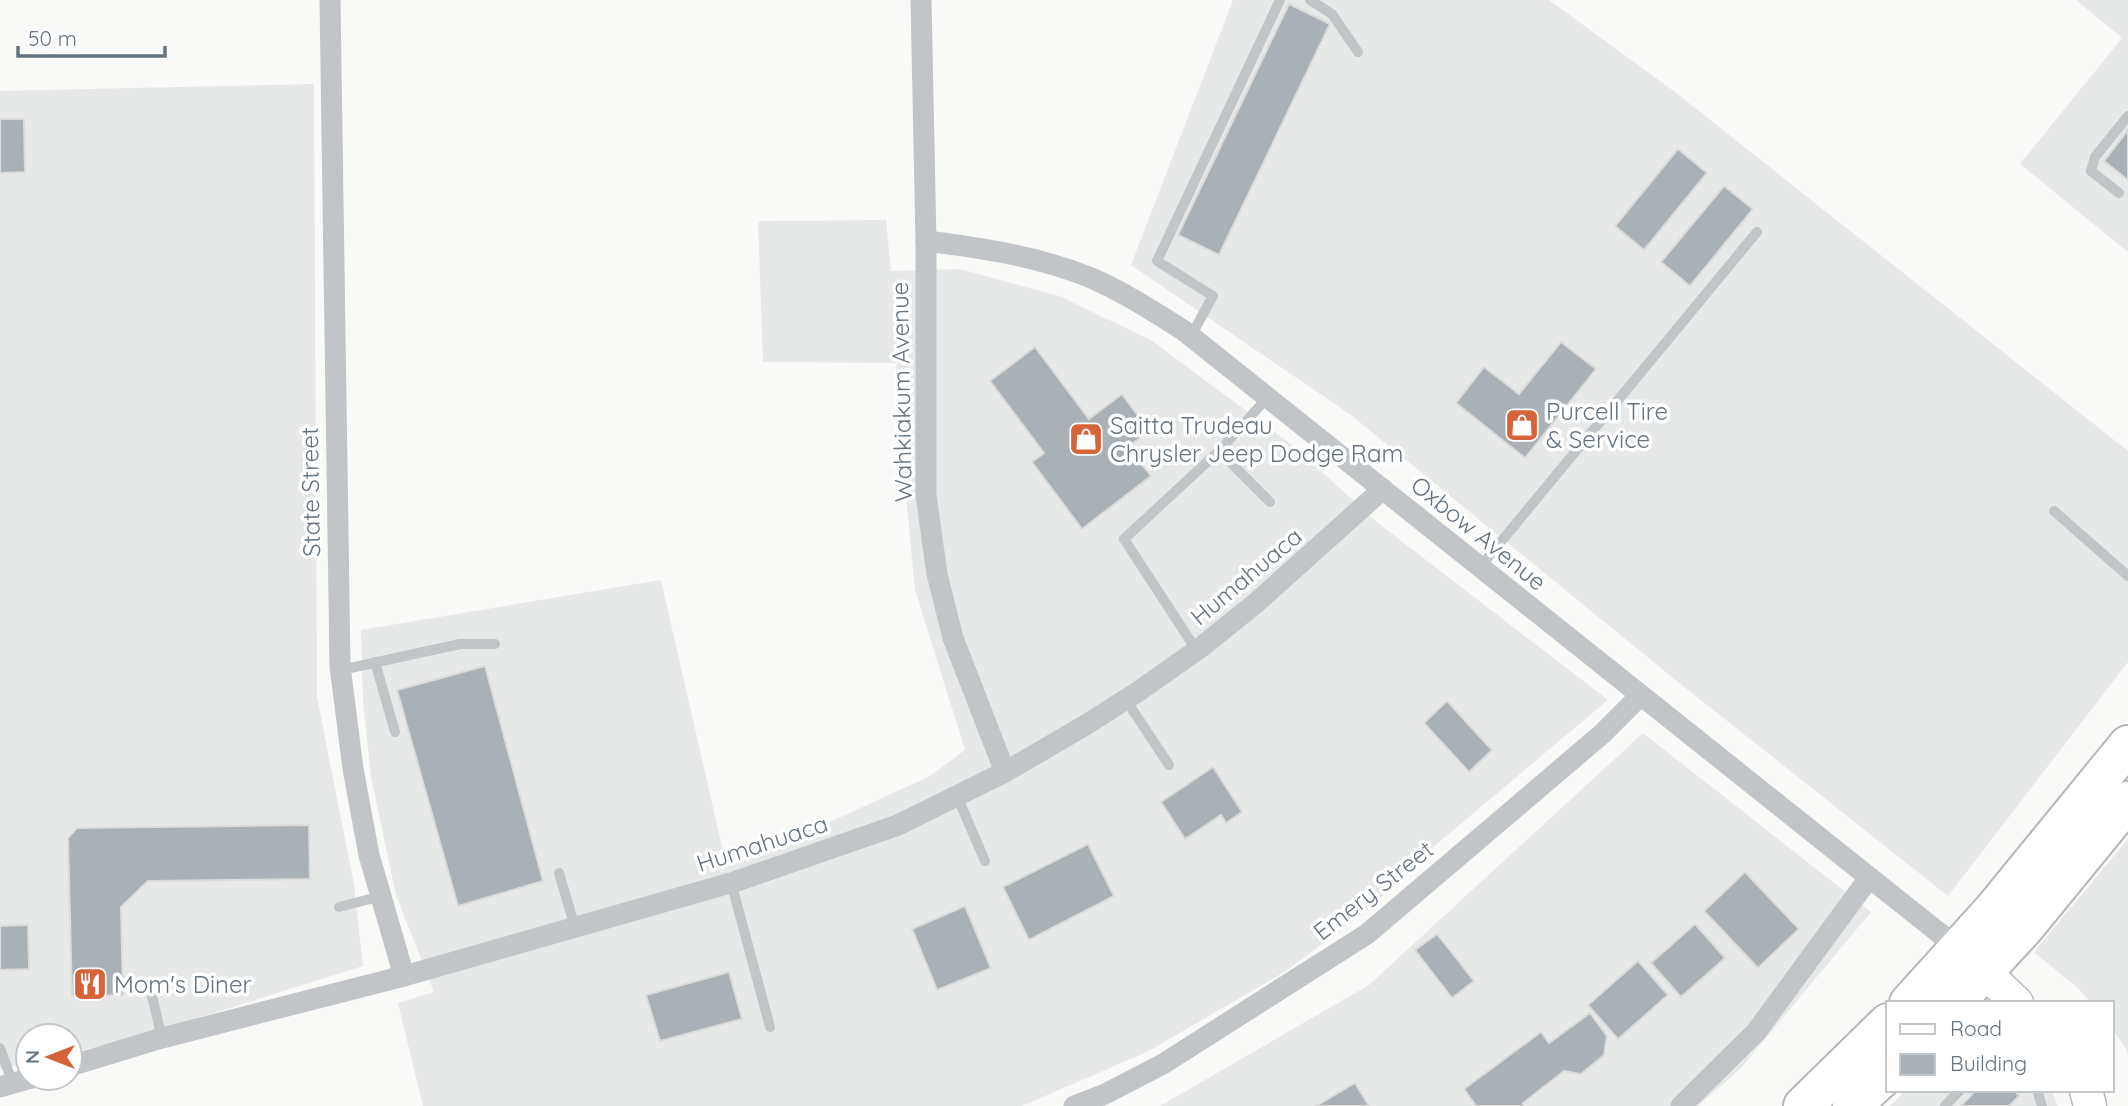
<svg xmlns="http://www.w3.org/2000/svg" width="2128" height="1106" font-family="Quicksand,sans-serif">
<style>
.built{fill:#e7e8e8}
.building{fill:#a9b0b6;stroke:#dbdbda;stroke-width:2}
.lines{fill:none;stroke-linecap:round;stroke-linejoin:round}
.secondary-casing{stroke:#b6babf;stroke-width:35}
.highway-casing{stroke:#b4b8bb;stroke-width:42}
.lane{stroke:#c1c5c8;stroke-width:10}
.street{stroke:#c1c5c8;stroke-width:21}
.secondary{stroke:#fff;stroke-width:32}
.highway{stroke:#fff;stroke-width:38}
.labels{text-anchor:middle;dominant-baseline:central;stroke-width:7;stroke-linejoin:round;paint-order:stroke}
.street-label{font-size:24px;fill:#667480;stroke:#fff}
.poi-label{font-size:24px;fill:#667480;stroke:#fff;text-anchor:start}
</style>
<rect width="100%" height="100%" fill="#f9f9f8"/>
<g class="built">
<path d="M1233,0h316l126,92 453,359v211l-180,234 -270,-214 -327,-267 -220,-150z"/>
<path d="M2076,0h52v252l-108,-88 102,-126z"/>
<path d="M314,84l3,613 37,187 9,82 -232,73 -61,14v-17h-42v26l-28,7v-978z"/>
<path d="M886,220l5,51 69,-2 99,27 92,44 140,104 87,79 230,177 -182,153 -52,52 -88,66 -137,80 -127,55h-599l-25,-103 36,-11 -38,-97 -25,-118 -8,-76 -2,-71 300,-50 62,271 94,-23 113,-52 35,-26 -50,-160 -20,-209 2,-18 -134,-1 -5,-141z"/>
<path d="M1643,733l228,179 -130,156 -43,38h-538l209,-121z"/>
<path d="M2128,839v217l-1,-6 -15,-21v-26h-21l-12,-14 -45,-37z"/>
<path d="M1906,1090h145l7,16h-168z"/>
</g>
<g class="building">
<path d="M1289,4l41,20 -111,231 -41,-20z"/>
<path d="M0,119h24l1,53 -25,1z"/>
<path d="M2128,130v50l-24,-19z"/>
<path d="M1678,149l29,24 -63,77 -29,-24z"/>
<path d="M1724,186l29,23 -63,77 -29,-24z"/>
<path d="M1561,342l35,27 -71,89 -69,-55 28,-36 35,27z"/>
<path d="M1035,347l54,72 33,-25 27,37 -21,16 23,29 -69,53 -50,-67 12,-9 -54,-72z"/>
<path d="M485,666l58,215 -85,25 -61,-216z"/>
<path d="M1447,701l45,49 -23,22 -45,-49z"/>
<path d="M1213,767l29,45 -16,11 -5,-8 -36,24 -24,-37z"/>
<path d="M309,825l1,54 -162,2 -27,26 2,88 -51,1 -4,-158 9,-10z"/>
<path d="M1088,844l26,52 -85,44 -26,-53z"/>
<path d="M1745,872l54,57 -41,39 -54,-57z"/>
<path d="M965,906l26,62 -54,22 -25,-61z"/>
<path d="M1695,924l30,34 -44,39 -30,-34z"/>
<path d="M28,925l1,44 -29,1v-44z"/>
<path d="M1437,934l37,47 -22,17 -37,-48z"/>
<path d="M1638,961l30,34 -50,44 -30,-34z"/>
<path d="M729,972l13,47 -82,22 -14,-46z"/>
<path d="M1590,1013l17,23 -3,19 -23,19 -17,-3 -41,32v3h-47l-12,-17 77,-57 8,11z"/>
<path d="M1355,1083l14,23h-53z"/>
<path d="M1976,1090h38l5,6 -10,10h-48z"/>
</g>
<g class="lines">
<g class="secondary-casing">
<g id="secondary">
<path d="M1984,971l33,32"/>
<path d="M2086,1090l4,16"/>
</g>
</g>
<g class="highway-casing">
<g id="highway">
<path d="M1909,1003l85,-94 134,-164"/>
<path d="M1955,1003l70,-76 103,-126"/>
<path d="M1803,1106l85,-83"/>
<path d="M1852,1106l36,-34"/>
</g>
</g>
<g class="lane">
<path d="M1310,0l22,14 26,38"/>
<path d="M2119,193l-28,-22 4,-14 33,-41"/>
<path d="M1191,336l22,-40 -56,-35 123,-261"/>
<path d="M1219,451l51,51"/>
<path d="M2054,511l74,65"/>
<path d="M1480,567l277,-335"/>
<path d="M1197,651l-73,-112 95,-88 49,-54"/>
<path d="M375,662l20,70"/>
<path d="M341,670l119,-26h35"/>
<path d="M1126,700l43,65"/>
<path d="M957,796l28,65"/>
<path d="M559,873l16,54"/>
<path d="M731,882l39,145"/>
<path d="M339,907l43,-11"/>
<path d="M151,992l11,46"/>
<path d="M0,1048l13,36"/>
<path d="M2037,1090l5,16"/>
<path d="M1945,1106l15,-16"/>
</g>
<g class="street">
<path d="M330,0l10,666 13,103 16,86 35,121"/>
<path d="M921,0l5,241v254l11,79 16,64 52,134"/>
<path d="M926,241c56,7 110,15 163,36 33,14 64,34 94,53l775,618"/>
<path d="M70,1066l92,-28 242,-62 330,-94 164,-57 107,-53 79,-46 55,-35 61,-43 56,-45 127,-114"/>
<path d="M0,1087l32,-9"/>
<path d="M1074,1106l31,-12 58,-30 204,-130 235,-200 38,-38"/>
<path d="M1681,1106l75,-74 113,-154"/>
</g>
<use href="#secondary" class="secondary"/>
<use href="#highway" class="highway"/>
</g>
<defs>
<g id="shop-square" transform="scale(1.75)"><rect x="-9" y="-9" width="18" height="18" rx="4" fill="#d6643b" stroke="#fff"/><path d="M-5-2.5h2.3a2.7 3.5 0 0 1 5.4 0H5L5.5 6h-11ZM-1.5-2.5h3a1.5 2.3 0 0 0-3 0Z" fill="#fff"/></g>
<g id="restaurant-square" transform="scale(1.75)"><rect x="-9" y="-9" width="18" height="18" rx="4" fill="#d6643b" stroke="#fff"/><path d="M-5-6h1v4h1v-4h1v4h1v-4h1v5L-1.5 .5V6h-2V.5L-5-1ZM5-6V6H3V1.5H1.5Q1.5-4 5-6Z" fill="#fff"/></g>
</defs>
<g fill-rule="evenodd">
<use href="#shop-square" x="1522" y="425"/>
<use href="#shop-square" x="1086" y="439"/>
<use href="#restaurant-square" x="90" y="984"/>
</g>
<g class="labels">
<g class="street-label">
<text transform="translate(901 392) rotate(-91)">Wahkiakum Avenue</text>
<text transform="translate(310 492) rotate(-91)">State Street</text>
<text transform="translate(1479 533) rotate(39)">Oxbow Avenue</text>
<text transform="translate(1246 576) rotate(-40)">Humahuaca</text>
<text transform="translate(762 843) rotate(-18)">Humahuaca</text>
<text transform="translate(1373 890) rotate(-38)">Emery Street</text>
</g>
<g class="poi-label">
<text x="1546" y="411">Purcell Tire<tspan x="1546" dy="28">&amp; Service</tspan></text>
<text x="1110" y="425">Saitta Trudeau<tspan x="1110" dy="28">Chrysler Jeep Dodge Ram</tspan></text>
<text x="114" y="984">Mom's Diner</text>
</g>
</g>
<rect x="1886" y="1001" width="228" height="91" fill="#ffffff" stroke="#c2c7cc" stroke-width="2"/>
<rect x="1900" y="1024" width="35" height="10" fill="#ffffff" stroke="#c2c7cc" stroke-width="2"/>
<text x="1950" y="1036" font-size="21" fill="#667480">Road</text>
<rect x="1900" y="1054" width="35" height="21" fill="#a9b0b6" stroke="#c2c7cc" stroke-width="2"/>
<text x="1950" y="1071" font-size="21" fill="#667480">Building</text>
<g transform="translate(49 1057) rotate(270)"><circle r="33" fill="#ffffff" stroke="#c2c7cc" stroke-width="2"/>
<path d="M0-5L12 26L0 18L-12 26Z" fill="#d6643b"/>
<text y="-10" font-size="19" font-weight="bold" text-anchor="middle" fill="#667480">N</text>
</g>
<path d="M18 46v10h147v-10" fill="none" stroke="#667480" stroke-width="3.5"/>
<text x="28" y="46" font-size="21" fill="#667480" stroke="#ffffff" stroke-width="5" paint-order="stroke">50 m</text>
</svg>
